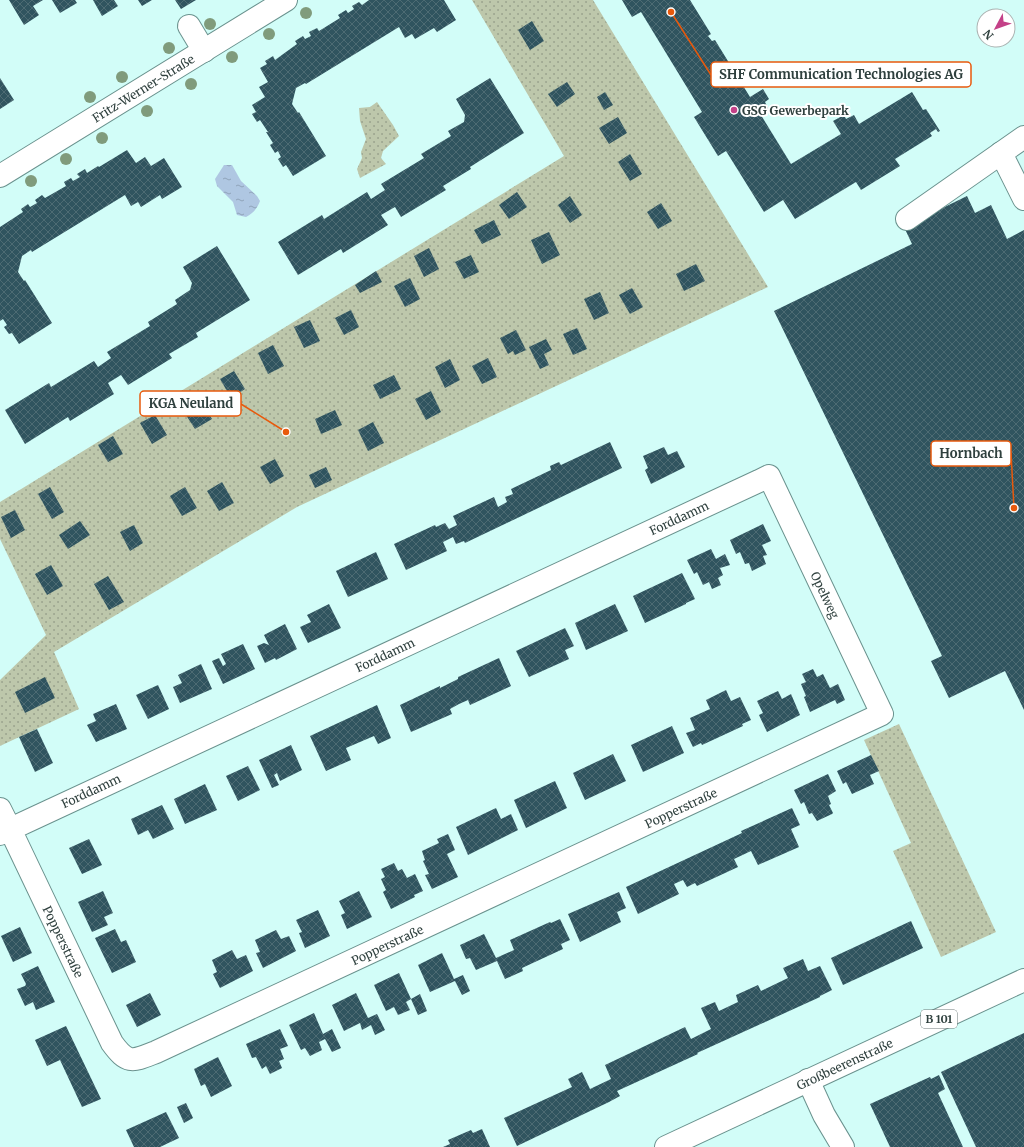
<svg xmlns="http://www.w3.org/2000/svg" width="1024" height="1147" font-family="Merriweather,serif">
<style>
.park{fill:url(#park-dots)}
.water{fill:url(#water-ripples)}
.building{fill:url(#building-cross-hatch)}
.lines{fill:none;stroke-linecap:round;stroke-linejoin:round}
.minor-casing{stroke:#6a928e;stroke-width:24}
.major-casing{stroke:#6a928e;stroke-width:24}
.minor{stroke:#fff;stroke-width:22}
.major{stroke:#fff;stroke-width:22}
.tree{fill:#809b7c}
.poi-dot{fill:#c44188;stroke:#fff;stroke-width:1.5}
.labels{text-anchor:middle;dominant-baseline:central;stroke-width:4;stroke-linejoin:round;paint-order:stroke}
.shield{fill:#fff;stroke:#6d7978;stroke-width:1}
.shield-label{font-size:11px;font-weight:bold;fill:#2f403e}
.street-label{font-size:12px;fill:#2f403e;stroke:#fff}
.poi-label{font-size:12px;font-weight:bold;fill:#2f403e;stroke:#fff;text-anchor:start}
.leader{fill:none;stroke:#e8590c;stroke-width:1.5}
.callout-dot{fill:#e8590c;stroke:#fff;stroke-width:1.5}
.callout{fill:#fff;stroke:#e8590c;stroke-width:1.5}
.callout-label{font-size:13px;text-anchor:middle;font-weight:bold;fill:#2f403e}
</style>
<defs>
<pattern id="park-dots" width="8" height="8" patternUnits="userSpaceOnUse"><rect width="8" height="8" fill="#bdc7ab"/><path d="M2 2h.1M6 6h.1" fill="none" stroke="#9aa38d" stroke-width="1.8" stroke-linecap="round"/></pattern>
<pattern id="water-ripples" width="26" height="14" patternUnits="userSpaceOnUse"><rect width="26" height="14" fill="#afc7e2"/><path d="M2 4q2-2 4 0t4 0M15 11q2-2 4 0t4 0" fill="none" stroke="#8fa3b9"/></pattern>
<pattern id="building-cross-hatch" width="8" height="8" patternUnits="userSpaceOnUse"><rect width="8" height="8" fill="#30545f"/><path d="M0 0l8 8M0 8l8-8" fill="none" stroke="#4d6b73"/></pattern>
</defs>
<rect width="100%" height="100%" fill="#d2fdf8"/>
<g class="park">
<path d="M472,0h121l175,287 -471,220 -243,145 25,57 -79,37v-66l46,-45 -46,-96v-37l564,-346z"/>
<path d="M377,102l16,23 6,11 -16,15 -2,7 5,6 -26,14 -3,-9 5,-11 -1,-6 5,-13 -6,-18 -1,-13 11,-1z"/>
<path d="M899,724l97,208 -55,25 -48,-106 18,-8 -47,-103z"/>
</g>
<path class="water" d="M224,165h8l9,16 16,15 3,5c-3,8 -7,12 -14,16l-9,-2 -4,-13 -16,-16 -2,-7z"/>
<g class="building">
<path d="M9,0h34l-10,6 6,9 -15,10z"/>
<path d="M52,0h23l2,3 -17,10z"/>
<path d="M93,0h21l4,6 -16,10z"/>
<path d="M138,0h14l-10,6z"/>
<path d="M175,0h21l-15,9z"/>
<path d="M369,0h75l12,20 -19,12 -3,-4 -19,11 -3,-5 -7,4 -6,-11 -93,57 -1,-1 -9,5 -4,16 6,9 1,-1 27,44 -33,20 -7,-11 -3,2 -5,-8 3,-2 -3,-6 -3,2 -5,-8 3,-2 -7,-11h2l-8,-12 -3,2 -5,-8 4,-2 -4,-7 13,-8 -6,-10 9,-5 -8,-14 7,-4 -2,-3 8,-5 2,4 22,-16 -2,-3 8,-5 2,3 6,-3 -2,-4 8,-4 2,3 21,-13 -2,-3 8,-5 2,3 6,-4 -2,-3 7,-4 3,3z"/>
<path d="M622,0h68l21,34 -3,2 4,5 3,-1 35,57 13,-8 6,10 -4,3 4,8 -8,5 30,49 50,-30 -8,-13 11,-6 2,4 8,-4 5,9 53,-32 11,18 3,-1 14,22 -2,1 -2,-3 -6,4 2,3 -37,23 5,7 -39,24 -5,-8 -61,37 -12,-19 -19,12 -38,-61 -8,5 -24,-39 8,-5 -61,-100 -9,5z"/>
<path d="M532,21l12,20 -14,9 -12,-20z"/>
<path d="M0,78l14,22 -14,9z"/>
<path d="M490,78l34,55 -54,34 1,2 -28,17 3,4 -45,27 -6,-10 -14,8 7,10 -45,28 -2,-4 -43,26 -20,-33 44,-27 2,4 43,-27 4,7 14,-9 -4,-6 43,-26 -3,-4 30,-18 -3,-5 16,-9 1,-7 -9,-16z"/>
<path d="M567,82l8,12 -18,13 -9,-13z"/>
<path d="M605,92l8,13 -9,5 -7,-13z"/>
<path d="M618,117l9,16 -18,11 -10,-16z"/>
<path d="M127,150l9,13 9,-6 6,9 13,-8 18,29 -20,12 -2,-4 -19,12 -3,-5 -7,4 -6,-11 -93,57 -1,-2 -9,6 -4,16 6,9 1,-1 27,43 -33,21 -7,-11 -3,1 -5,-7 3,-2 -4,-6 -3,2v-94l23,-15 -2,-3 7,-5 2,3 7,-4 -2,-3 7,-5 3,3 21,-12 -2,-4 7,-4 2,3 7,-4 -3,-3 8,-5 2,4 11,-7 1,1z"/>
<path d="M630,154l12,20 -12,7 -12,-19z"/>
<path d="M517,192l10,15 -18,12 -10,-14z"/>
<path d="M570,196l12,19 -12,8 -12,-18z"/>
<path d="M967,196l8,17 16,-8 16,34 17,-9v480l-19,-39 -56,27 -18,-37 11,-5 -168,-345 138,-67 -8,-17z"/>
<path d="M661,203l11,18 -14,8 -11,-17z"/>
<path d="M494,220l7,15 -19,9 -8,-14z"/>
<path d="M549,232l11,23 -18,9 -11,-24z"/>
<path d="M217,246l33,54 -54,33 2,4 -29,17 3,4 -44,27 -7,-10 -13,8 6,11 -44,27 -2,-4 -43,27 -20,-34 44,-27 2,4 43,-26 4,6 13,-9 -4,-6 43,-26 -2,-4 29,-18 -2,-4 15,-10 2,-7 -9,-16z"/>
<path d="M429,248l10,21 -15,8 -10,-21z"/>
<path d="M471,255l8,17 -15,7 -9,-17z"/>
<path d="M696,264l9,17 -21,10 -8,-17z"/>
<path d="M376,271l6,11 -22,11 -5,-8z"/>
<path d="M410,278l10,21 -15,8 -11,-21z"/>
<path d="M632,288l11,19 -13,7 -11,-19z"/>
<path d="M600,292l9,21 -15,7 -10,-21z"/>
<path d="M351,310l8,17 -15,8 -9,-17z"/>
<path d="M310,320l10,21 -16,7 -10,-21z"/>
<path d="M577,328l10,21 -14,6 -10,-21z"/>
<path d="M516,330l10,20 -11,5 -2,-4 -5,3 -8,-16z"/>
<path d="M546,339l6,11 -8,4 5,11 -9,4 -11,-22z"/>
<path d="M273,345l11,21 -16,8 -10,-21z"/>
<path d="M488,358l9,19 -15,7 -10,-18z"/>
<path d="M450,359l10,21 -15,8 -10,-21z"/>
<path d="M234,371l11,18 -14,9 -11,-19z"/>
<path d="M394,375l7,14 -21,10 -7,-14z"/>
<path d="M431,391l10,21 -15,8 -11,-21z"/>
<path d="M201,401l11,18 -17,10 -11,-17z"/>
<path d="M335,410l7,15 -21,9 -6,-15z"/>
<path d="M155,415l12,20 -15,9 -12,-21z"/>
<path d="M373,422l11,21 -16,8 -10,-21z"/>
<path d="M113,436l10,18 -15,8 -10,-17z"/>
<path d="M610,442l12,26 -157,75 -1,-2 -8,3 -3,-7 -10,5 4,9 -41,19 -12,-26 41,-19 1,2 9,-4 4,6 8,-4 -4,-9 41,-19 4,10 9,-5 -2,-5 8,-3 -2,-5 40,-19 -1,-4 9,-4 2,3z"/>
<path d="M664,447l4,8 9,-4 8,16 -34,17 -6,-14 3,-2 -5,-12z"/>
<path d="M275,459l9,17 -14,8 -10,-17z"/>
<path d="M326,467l6,13 -17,8 -6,-13z"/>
<path d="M222,482l12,21 -15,8 -12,-20z"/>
<path d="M50,487l14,25 -12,7 -14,-25z"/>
<path d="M185,487l12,21 -15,8 -12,-20z"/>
<path d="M15,510l10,20 -14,8 -10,-21z"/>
<path d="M80,521l10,14 -22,14 -9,-14z"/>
<path d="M763,524l8,17 -9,4 5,10 -4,1 3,8 -14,7 -3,-8 -4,1 -5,-12 -4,2 -6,-14z"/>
<path d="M134,525l9,18 -13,8 -10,-19z"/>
<path d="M711,549l5,10 9,-5 5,11 -10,3 3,7 -5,3 3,7 -9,4 -3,-7 -6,3 -6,-13 -3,2 -7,-14z"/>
<path d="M376,552l12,27 -40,18 -12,-26z"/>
<path d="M51,565l12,21 -16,9 -12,-21z"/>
<path d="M682,573l13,26 -9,4v1l-41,19 -12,-27z"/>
<path d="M108,576l16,26 -15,8 -15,-26z"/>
<path d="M329,604l12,24 -33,15 -8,-16 11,-5 -4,-7z"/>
<path d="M615,604l13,27 -42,19 -11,-27z"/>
<path d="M285,624l12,25 -21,11 -1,-2 -10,5 -8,-17 7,-3 5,2 -5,-10z"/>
<path d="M565,628l9,18 -9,4 4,9 -40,18 -13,-26z"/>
<path d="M243,644l12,25 -32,15 -11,-23 7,-3 4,8 3,-2 -5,-10z"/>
<path d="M499,658l12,28 -41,19 -2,-5 -9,4 -9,5 2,5 -41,18 -11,-27 40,-19v2l18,-9v-2z"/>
<path d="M201,664l11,25 -32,14 -7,-16 9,-4 -4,-8z"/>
<path d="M813,669l4,8 6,-3 7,14 8,-4 7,16 -8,4 -2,-4 -25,12 -6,-15 2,-1 -5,-12 5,-2 -4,-8z"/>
<path d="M45,677l10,21 -30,15 -10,-21z"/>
<path d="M158,685l11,24 -21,10 -12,-24z"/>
<path d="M726,690l5,11 9,-4 11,23 -9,4 1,2 -41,19 -1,-2 -8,4 -7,-14 9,-3 -5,-12 20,-9 -4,-9z"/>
<path d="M778,691l4,8 9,-5 9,21 -33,17 -8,-17 4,-2 -6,-12z"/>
<path d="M116,704l11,25 -31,13 -9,-17 9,-4 -3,-7z"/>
<path d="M377,705l14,33 -13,6 -4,-8 -28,12 5,12 -25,11 -16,-35z"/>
<path d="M672,726l12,27 -41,19 -12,-27z"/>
<path d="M37,729l16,34 -18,9 -16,-35z"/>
<path d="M291,745l11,25 -22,11 -3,-8 -3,2 5,10 -7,3 -13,-28z"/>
<path d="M613,754l13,27 -41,19 -12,-27z"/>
<path d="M871,755l8,16 -9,4 4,9 -22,10 -6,-12 -3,2 -6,-13z"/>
<path d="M248,766l12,24 -22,11 -12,-25z"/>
<path d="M828,774l8,17 -8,5 3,8 -2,1 4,8 -1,1 -15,7 -5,-8 -3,1 -5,-12 -3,2 -7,-14z"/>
<path d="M555,781l12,27 -41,20 -12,-28z"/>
<path d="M205,784l12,26 -32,14 -11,-25z"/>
<path d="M162,805l12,24 -21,10 -5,-9 -10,5 -7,-16z"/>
<path d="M496,808l5,11 10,-5 7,16 -50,25 -12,-28z"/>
<path d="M792,808l8,17 -9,4 8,18 -41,18 -7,-14 -17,8 4,8 -41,19 -2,-3 -8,4 -4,-7 -9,4 5,10 -41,20 -12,-27 116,-54 -1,-2z"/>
<path d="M448,834l7,16 -8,4 11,23 -26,12 -7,-14 4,-1 -6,-13 2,-1 -3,-9 17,-8 -2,-4z"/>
<path d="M89,839l13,26 -20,9 -13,-26z"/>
<path d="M394,863l4,8 4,-2 5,9 8,-4 8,17 -9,4 1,2 -24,12 -8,-17 3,-2 -5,-11 4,-2 -4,-8z"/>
<path d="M103,891l10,22 -9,4 4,8 -16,7 -14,-30z"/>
<path d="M359,891l13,26 -25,12 -6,-14 4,-2 -6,-12z"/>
<path d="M619,892l7,16 -9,4 4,10 -41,20 -12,-28z"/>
<path d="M318,910l12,26 -25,12 -6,-15 3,-1 -6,-12z"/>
<path d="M560,919l10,21 -9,4 2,5 -41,19 1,3 -18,8 -8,-18 -21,9 -6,-12 -4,1 -6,-14 24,-11 12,24 18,-8 -4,-10 40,-18 1,1z"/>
<path d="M911,921l12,27 -80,37 -12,-27z"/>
<path d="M20,927l12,26 -19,9 -12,-26z"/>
<path d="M115,929l6,13 5,-2 10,22 -24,11 -17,-35z"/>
<path d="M276,930l5,9 8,-3 7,15 -33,17 -7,-15 4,-1 -5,-12z"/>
<path d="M232,950l5,9 9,-4 7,16 -33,17 -7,-14 4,-2 -5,-12z"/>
<path d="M442,953l12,26 9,-4 7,16 -8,4 -7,-14 -25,11 -12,-27z"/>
<path d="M803,959l5,12 12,-5 12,24 -12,6v1l-123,56 1,1 -81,37 3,5 -11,6 -92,44 -13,-28 68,-31 -4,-8 14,-7 8,17 21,-10 -6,-14 80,-38 6,12 20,-10 -10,-21 14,-6 4,9 19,-9 -2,-7 22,-10 3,6 27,-13 -5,-10z"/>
<path d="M38,966l17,36 -19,8 -3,-8 -8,4 -8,-17 8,-3 1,-2 -5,-10z"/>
<path d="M399,973l12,26 9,-5 7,17 -9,4 -7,-16 -5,3 4,8 -12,5 -4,-8 -8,4 -12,-26z"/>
<path d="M150,993l11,22 -24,12 -11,-22z"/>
<path d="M356,993l12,25 9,-4 8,16 -10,5 -4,-10 -9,5 -2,-7 -16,8 -12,-26z"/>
<path d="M314,1013l9,21 9,-5 9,19 -9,4 -7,-13 -6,3 3,8 -12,6 -5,-8 -4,2 -12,-25z"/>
<path d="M66,1026l35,73 -19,8 -22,-47 -13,6 -12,-26z"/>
<path d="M280,1029l8,17 -8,3 4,10 -5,2 3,7 -12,6 -4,-8 -4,3 -6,-12 -4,1 -6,-14z"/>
<path d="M1024,1033v114h-48l-35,-75z"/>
<path d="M218,1057l14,29 -21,11 -6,-13 -4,2 -7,-17z"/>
<path d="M939,1075l6,14 -7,4 25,54h-73l-20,-43 60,-27 1,2z"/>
<path d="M186,1103l7,15 -9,5 -7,-16z"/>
<path d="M166,1112l13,26 -19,9h-26l-8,-17z"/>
<path d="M482,1129l8,18h-47l7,-3 -2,-4 23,-10 2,3z"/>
</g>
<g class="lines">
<g class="minor-casing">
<g id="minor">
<path d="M189,26l15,25"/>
<path d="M1001,153l23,46"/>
<path id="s1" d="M0,176l286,-176"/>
<path d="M907,219l117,-82"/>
<path id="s2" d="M0,809l10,20 102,214c16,22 21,18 44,9l726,-338 -113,-238 -10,5 -729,339 -30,14"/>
<path d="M808,1080l16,35 19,32"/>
</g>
</g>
<g class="major-casing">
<g id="major">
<path id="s3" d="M666,1147l358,-167"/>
</g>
</g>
<use href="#minor" class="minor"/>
<use href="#major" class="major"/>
</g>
<g class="tree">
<circle cx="306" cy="13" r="6"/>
<circle cx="210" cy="24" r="6"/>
<circle cx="269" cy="34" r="6"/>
<circle cx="169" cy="48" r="6"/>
<circle cx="232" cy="57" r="6"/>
<circle cx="122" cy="77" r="6"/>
<circle cx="191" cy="84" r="6"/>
<circle cx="90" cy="97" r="6"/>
<circle cx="147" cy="111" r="6"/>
<circle cx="102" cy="138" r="6"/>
<circle cx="66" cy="159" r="6"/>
<circle cx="31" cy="181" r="6"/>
</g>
<circle class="poi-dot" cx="734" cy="110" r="4"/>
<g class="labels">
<rect class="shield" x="921" y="1010" width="36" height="18" rx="3"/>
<g class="shield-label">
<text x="939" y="1019">B 101</text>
</g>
<g class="street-label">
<text stroke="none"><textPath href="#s1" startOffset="168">Fritz-Werner-Straße</textPath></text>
<text transform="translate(679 518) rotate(-25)">Forddamm</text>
<text transform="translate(825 595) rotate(65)">Opelweg</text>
<text transform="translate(385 655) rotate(-25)">Forddamm</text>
<text transform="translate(91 791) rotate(-25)">Forddamm</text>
<text stroke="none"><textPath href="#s2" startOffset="890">Popperstraße</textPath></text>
<text stroke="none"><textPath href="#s2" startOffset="147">Popperstraße</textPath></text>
<text stroke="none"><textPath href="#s2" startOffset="566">Popperstraße</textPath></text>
<text stroke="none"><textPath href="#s3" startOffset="197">Großbeerenstraße</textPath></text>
</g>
<g class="poi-label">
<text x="742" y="110">GSG Gewerbepark</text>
</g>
</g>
<path class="leader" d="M671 12L711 75M286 432L241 404M1014 508L1011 453"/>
<g class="callout-dot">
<circle cx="671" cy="12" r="4"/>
<circle cx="286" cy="432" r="4"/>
<circle cx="1014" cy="508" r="4"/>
</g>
<g class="callout">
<rect x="711" y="62" width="260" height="25" rx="4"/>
<rect x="140" y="391" width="101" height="25" rx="4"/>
<rect x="931" y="441" width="80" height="25" rx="4"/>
</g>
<g class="callout-label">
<text x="841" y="79">SHF Communication Technologies AG</text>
<text x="191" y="408">KGA Neuland</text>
<text x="971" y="458">Hornbach</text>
</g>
<g transform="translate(996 28) rotate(229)"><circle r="19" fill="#ffffff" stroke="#acb3b2"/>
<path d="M0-3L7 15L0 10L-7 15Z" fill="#c44188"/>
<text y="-6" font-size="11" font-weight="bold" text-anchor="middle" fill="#2f403e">N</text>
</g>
</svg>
